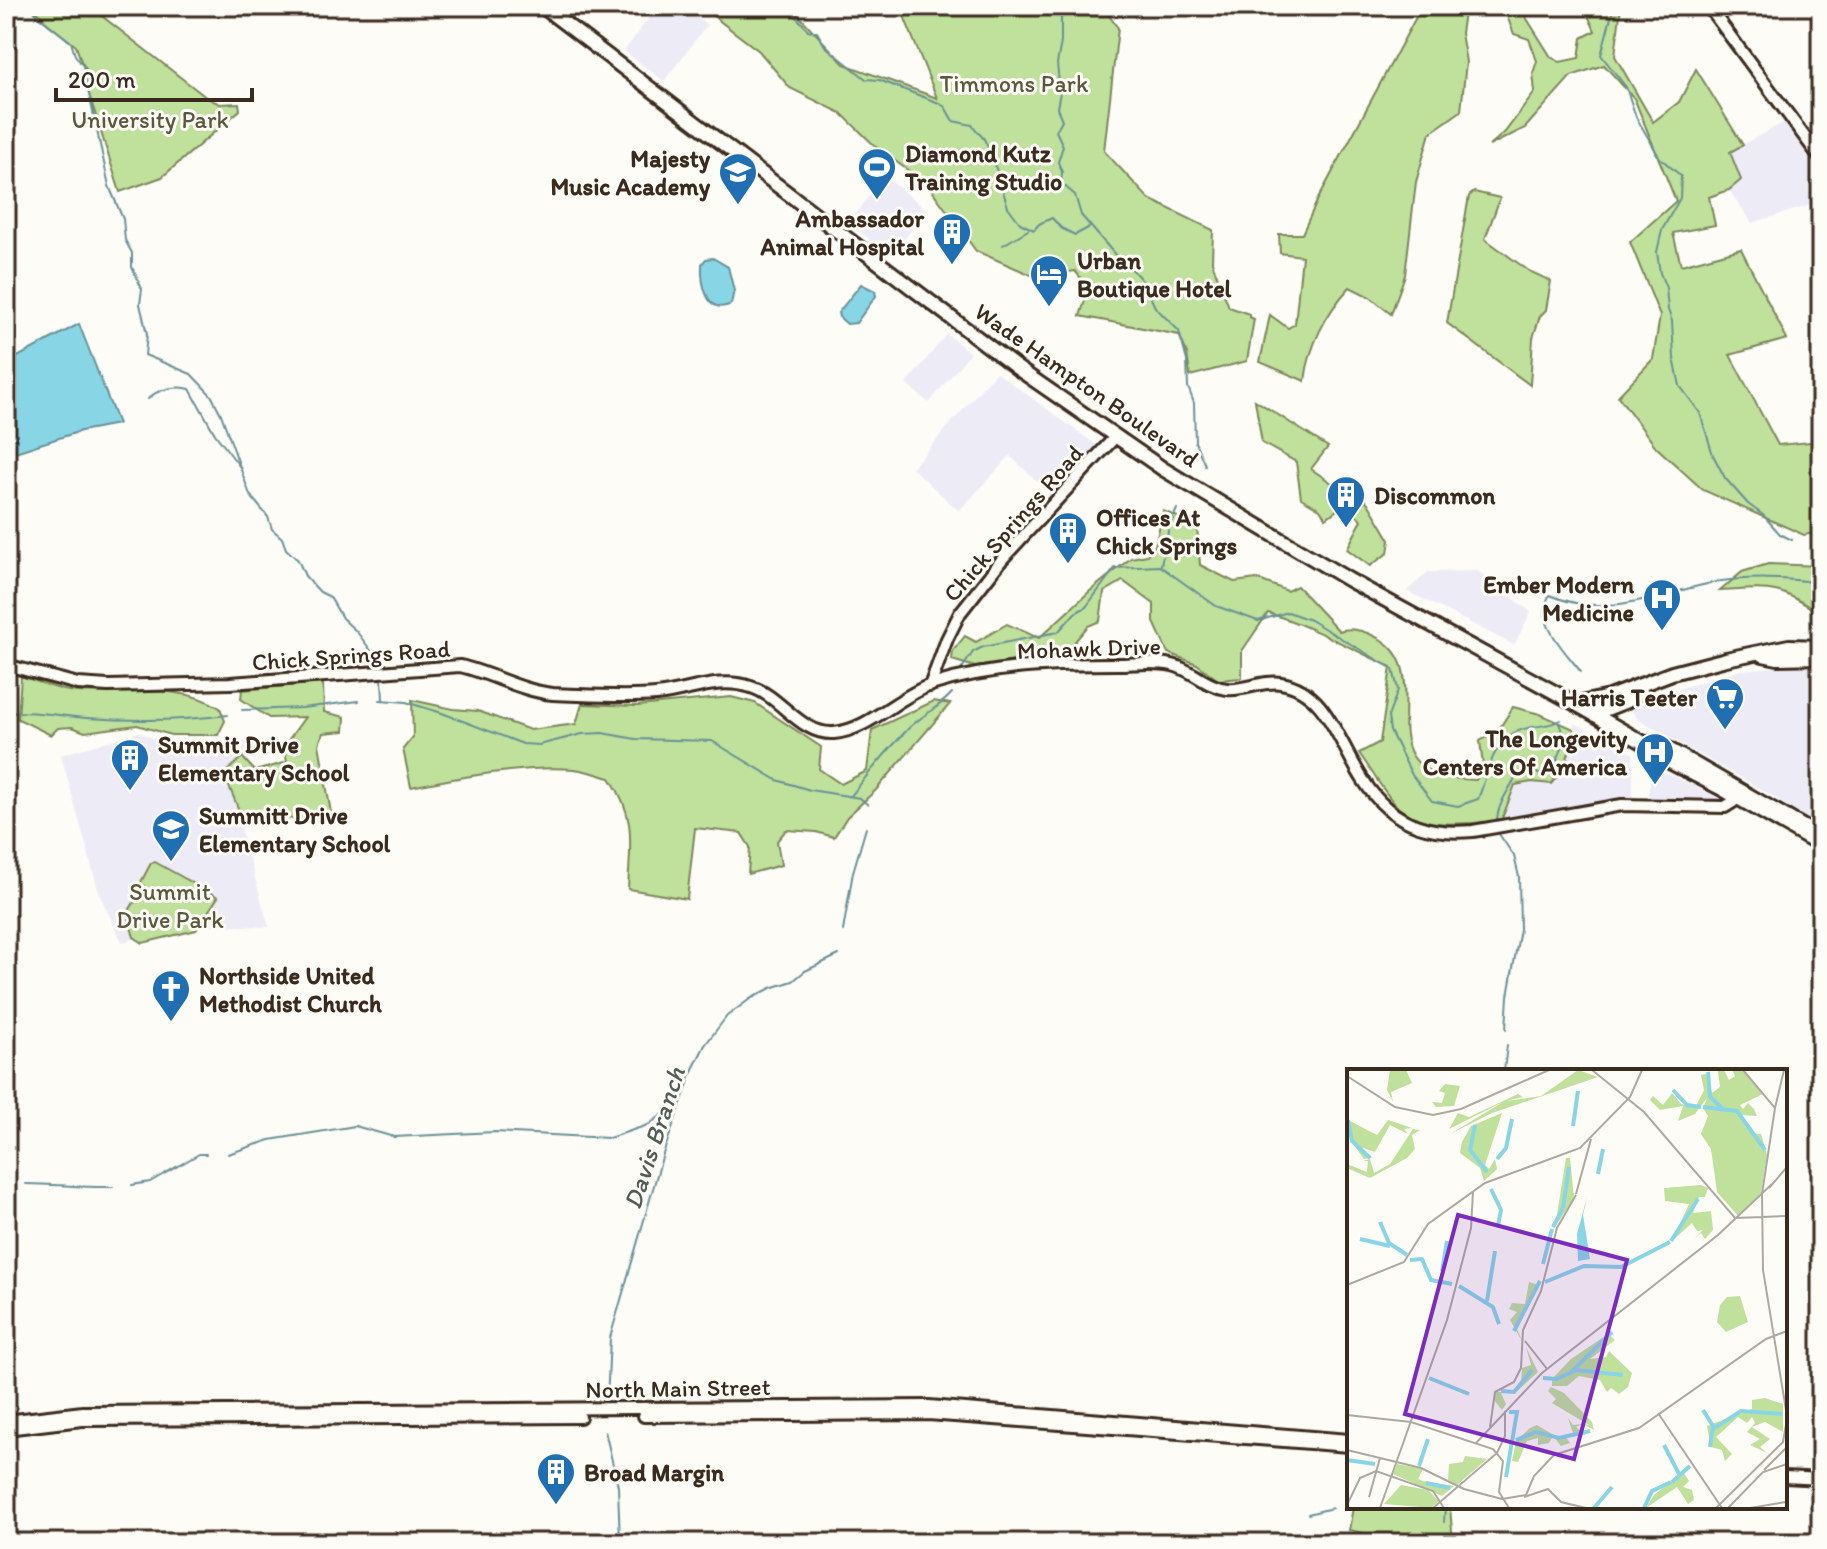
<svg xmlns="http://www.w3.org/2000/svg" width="1827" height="1549" font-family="Itim,sans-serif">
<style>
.built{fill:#edebf6}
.green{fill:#bfe19b;stroke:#7d865c;stroke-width:2}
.water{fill:#88d5e6;stroke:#699196;stroke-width:2}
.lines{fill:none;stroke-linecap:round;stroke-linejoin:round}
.stream{stroke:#699196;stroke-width:2}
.secondary-casing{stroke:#3b2a1e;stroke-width:16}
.primary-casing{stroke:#3b2a1e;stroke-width:18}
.secondary{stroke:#fdfcf7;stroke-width:10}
.primary{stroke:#fdfcf7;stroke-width:12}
.labels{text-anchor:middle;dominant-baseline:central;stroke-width:6;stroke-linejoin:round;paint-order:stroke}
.park-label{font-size:24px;fill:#5c583d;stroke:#fdfcf7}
.poi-label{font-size:24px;font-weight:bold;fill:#3b2a1e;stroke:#fdfcf7;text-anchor:start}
.street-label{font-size:24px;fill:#3b2a1e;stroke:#fdfcf7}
.water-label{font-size:26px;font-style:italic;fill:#525d5a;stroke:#fdfcf7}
.inset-river{fill:none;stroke:#88d5e6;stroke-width:4}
.inset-road{fill:none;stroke:#afa8a0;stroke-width:2}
.view{fill:#7b2cbf;fill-opacity:0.15;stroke:#7b2cbf;stroke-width:4}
.inset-edge{fill:none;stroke:#3b2a1e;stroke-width:4}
</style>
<rect width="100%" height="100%" fill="#fdfcf7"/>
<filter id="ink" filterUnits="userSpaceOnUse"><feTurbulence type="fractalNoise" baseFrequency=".0125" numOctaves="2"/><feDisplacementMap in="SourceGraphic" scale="16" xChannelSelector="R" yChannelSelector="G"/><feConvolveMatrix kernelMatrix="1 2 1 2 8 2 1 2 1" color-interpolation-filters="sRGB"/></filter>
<g filter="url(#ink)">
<g class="built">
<path d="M658,6h24l25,19 -43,56 -40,-30z"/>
<path d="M1785,122l36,51v23l-13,10 -56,17 -23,-33 12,-10 -11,-29z"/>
<path d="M884,176l43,34 -36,46 -42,-33z"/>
<path d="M947,334l23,19 -41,50 -23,-19z"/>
<path d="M996,372l103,75 -46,49 -43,-40 -51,55 -47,-43z"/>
<path d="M1478,571l53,41 -17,33 -107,-54 21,-19z"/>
<path d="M1821,663v167l-45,-32 -137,-78 -8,-9 20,-14 90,-27z"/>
<path d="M1575,723l58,31v46l-132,21 14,-36 17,-3 38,-26z"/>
<path d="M139,732l33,15 78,-6 -9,89 28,97 -56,-2 -44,5 -47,12 -22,-46 -39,-141z"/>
<path d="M1652,766l69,33 -73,-2z"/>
</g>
<g class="green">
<path d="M32,6h57l118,92 13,6 19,-1 1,7 -78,67 -42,15 -32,-101 1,-17 -8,-13 -5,-15 -29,-23z"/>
<path d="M700,6h90l54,58 93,34 -37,-92h202l16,22 -14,123 45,48 64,31 -1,32 17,45 20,7v3l5,2 -7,42 -57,15 -3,-23 -8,-18 -99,-19 9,-28 -14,-17 -39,6 -60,-26 -48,-66 -52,-38 -35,-34 -51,-25 -31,-37z"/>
<path d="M1422,6h43l-4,27 5,29 -5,49 -31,22 -14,49 -11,93 -14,39 -21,-17 -20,-10c-24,26 -41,59 -45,94l-45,-19 10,-47 18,13 7,-4 7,-68 -22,-3 -1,-19h23l16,-35z"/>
<path d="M1503,6h16l32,51 9,5 19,-4 3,-20 13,-7 -11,-25h37l-6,50 38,66 26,-20 17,-33 47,76 -13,7 11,28 -12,10 -20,7 6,28 -42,8 8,32 60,-16 46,90 -57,16 48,90 43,-4v91l-17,3 -101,-45 -47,-43 -38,-51 35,-37 7,-43 -30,-74 46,-41 -42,-103 -30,-33 -33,11 -46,52 -36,18 16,-14 30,-40 -2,-19 4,-12 -8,-22 -15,-5z"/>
<path d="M1474,192l26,6 -15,41 44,32 22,10 -5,29 -6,6 -7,22 -3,47 -83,-62 22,-127z"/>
<path d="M1255,400l73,47 -17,22 21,14 22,3 14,17 22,37 -2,13 -18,13 -23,-17 15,-29 -18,-15 -18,13 -6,-9 -19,-11 -5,-36 -34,-19z"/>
<path d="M1163,511l34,14 3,40 34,17 23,-3 30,12 10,-5 42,45c12,-4 23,-1 35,5 75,35 -26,141 102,144l7,-14 -3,-25 19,-12 14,-22 27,7 34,15c-3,23 -8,37 -23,55l-19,-2 -17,3 -14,36c-30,1 -74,10 -100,-11 -13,-10 -31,-42 -42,-57l21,-11 11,-75c-42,-19 -79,-41 -123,-54l-26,38v27l-24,2 -21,-16 -29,-11 -14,-31v-18l-31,-23 -19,11 -4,29 -12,5 -23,27 -90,14 -23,-7 1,-9 12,-15 11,6 31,-18 32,14 51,-47 41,-33 16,-3 8,-9z"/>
<path d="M1768,564l53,2v49c-41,-30 -51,-27 -101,-24l22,-19z"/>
<path d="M21,676c16,5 32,12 48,15 50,7 105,-12 151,17l5,13 -7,14h-47l-34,-10 -52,7 -13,-5 -14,1 -7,7 -33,-16z"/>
<path d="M323,683l1,29 21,5 -1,14 -21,2 -4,11 12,69 -86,12 -21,-51 18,-17 13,14 32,-9 -3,-16 21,-29 -36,1 -28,-19 1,-9z"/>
<path d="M731,697l24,6 66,44 -2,22 22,15 26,-13 5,-41 62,-29 16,3 -74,86 -29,27 -13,20 -18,-5 -30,-2 -9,11 4,24 -33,9 2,-27 -9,-14 -46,-5 -8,71 -59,-10c2,-45 9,-71 -18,-111 -11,-3 -24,-8 -36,-9 -48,-4 -115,8 -163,18l-8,-38 10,-12 -1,-37 41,9 25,2 52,19 46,-6 6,-20 55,2z"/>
<path d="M155,862l63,35 -22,33 -53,13 -9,-6 -7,-23 17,-28 -3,-4 10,-19z"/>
<path d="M1353,1507h97l3,36h-45l-59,-13z"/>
</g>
<g class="water">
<path d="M713,258l15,9 6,24 -3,13c-25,13 -30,-23 -29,-40l4,-5z"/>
<path d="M861,284l14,7 1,5 -20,27 -9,1 -8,-7 -1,-4z"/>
<path d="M79,324l39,100 -37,7 -75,24v-92z"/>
</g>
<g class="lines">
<g class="stream">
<path d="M30,6l9,11 32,25 4,13 8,11 26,120 14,33 2,21 7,13v14l10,22 -2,15 7,30 -2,21 46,19 20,21 10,19 29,81 18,22 4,12 10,9 4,11 12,11 7,16 15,16 10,5 12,21 15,14 24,32"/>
<path d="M758,6h10"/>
<path d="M772,6l5,8h17l14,16 9,2 8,14 41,33 13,1 60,23 6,4 8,14 19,4 12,14 8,17 16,51 12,16 14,7 5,-6 13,-6 9,10 14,7 15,-8"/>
<path d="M1061,6v36l-4,22 3,28 -3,16 5,12 -6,11 7,15 -5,16 4,10 -1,11 14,12 6,20 36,42 14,11 13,15 11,24 24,24 8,30 1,26 6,16 1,39 10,23"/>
<path d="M1614,6l-13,49 25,32 10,30 24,41 21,18 -1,22 -18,32 -5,22 3,21 6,15 2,22 4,11 2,37 6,28 20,27 13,42 12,23 23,26 15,11 17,19 12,6"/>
<path d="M1003,245l25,-15"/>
<path d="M148,399c9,-10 30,-14 42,-10l25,45 25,33"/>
<path d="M1161,565l8,-38 8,-18"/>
<path d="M961,670l12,-18 10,-5 75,-15 17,-19 11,-6 29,-39 45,-2 56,40 42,15 30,-9 22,8 83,49 5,21 -10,27 2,14 22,44 20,26 26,5 20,-7c10,-24 13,-57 40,-68 14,-6 31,-4 43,-11"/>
<path d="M1581,672c-15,-20 -49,-52 -31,-77 54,24 107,0 161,-12 28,-6 83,-6 110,1"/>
<path d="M382,678l1,22"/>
<path d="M380,700l26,2 36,11 81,31 16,1 43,-11 20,-1 34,6 76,2 65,39 33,10 50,8 8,7"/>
<path d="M242,710l60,-2 57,-7"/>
<path d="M6,713c27,-3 53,3 80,5 47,3 96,3 142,-3"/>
<path d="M851,796c18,-24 37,-46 57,-67 14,-14 31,-21 44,-36"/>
<path d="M1497,820c1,-16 11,-29 19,-43h9l9,-5 9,4c15,-11 26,-35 17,-52"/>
<path d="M1499,834l15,22 5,21 1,52 -12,67 -2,33"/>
<path d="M843,931l10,-59 13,-44"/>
<path d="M1504,1071l3,-26"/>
<path d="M228,1154l42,-14 85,-14 39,11 101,-5 114,6 39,-13 32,-23"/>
<path d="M26,1184c30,0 58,4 87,3"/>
<path d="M132,1185l18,-3 49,-28h7"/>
<path d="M607,1402l3,-64 53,-184 30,-85 12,-24 22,-29 23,-17 21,-11 22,-7 12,-10 34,-16"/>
<path d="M605,1431l13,55 2,57"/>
<path d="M1308,1514l24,-6"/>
<path d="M1444,1522l1,-15"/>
<path d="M607,1543l13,-4"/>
</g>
<g class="secondary-casing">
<g id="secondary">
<path d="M1708,6l113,153"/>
<path d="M6,665l72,19 30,2 122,-3 230,-17c31,7 61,25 93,28 34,1 69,4 103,1 33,-3 62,-19 95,-8 30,9 49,48 83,46 35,-3 64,-37 97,-48 61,-19 124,-21 186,-21 18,0 38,-3 55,1 20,4 34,22 55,24 18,2 35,-9 54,-6 80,13 54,161 192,148l149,-26 103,2 8,-5 6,-8"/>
<path d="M930,686l17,-47 13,-26 44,-56 112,-121"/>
<path d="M644,1416l284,-2 421,32"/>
<path d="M6,1421l77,-9 846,-6 420,34"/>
<path d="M6,1429l76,-9 498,-3"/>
<path d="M1785,1477l36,2"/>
</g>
</g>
<g class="primary-casing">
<g id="primary">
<path d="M542,6l475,362 146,101 186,111 227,124 68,39 12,12 68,35 97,56"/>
<path d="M1763,655l15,3 43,-1"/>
<path d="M1576,704l33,-7 63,-24 54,-14 63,-13 32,1"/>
<path d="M1594,714l33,-13 14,-11"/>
<path d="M1644,743h14l163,94"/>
</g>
</g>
<use href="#secondary" class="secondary"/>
<use href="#primary" class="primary"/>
</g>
</g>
<defs>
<g id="stadium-pin" transform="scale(2)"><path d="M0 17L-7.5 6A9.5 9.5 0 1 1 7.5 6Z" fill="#1f6fb2" stroke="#fdfcf7"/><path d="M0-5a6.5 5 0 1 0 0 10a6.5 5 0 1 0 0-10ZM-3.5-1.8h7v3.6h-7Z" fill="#fff"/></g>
<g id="school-pin" transform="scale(2)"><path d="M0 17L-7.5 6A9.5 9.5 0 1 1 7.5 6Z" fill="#1f6fb2" stroke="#fdfcf7"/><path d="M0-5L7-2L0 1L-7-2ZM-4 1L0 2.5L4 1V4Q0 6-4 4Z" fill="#fff"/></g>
<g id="building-pin" transform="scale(2)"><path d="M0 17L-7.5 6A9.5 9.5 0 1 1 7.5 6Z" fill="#1f6fb2" stroke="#fdfcf7"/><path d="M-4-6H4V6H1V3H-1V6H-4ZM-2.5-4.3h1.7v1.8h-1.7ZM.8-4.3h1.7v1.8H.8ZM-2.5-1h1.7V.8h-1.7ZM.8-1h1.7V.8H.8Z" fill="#fff"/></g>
<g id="hotel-pin" transform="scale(2)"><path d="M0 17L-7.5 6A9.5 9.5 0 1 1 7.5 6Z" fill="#1f6fb2" stroke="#fdfcf7"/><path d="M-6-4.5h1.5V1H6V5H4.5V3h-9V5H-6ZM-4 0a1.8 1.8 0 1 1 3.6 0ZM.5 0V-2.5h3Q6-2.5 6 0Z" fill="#fff"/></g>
<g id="hospital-pin" transform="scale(2)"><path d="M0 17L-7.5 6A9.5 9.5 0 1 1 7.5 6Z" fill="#1f6fb2" stroke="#fdfcf7"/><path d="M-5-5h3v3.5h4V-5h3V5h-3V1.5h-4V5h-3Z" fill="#fff"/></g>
<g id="supermarket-pin" transform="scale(2)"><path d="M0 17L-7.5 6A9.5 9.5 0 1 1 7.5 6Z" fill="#1f6fb2" stroke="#fdfcf7"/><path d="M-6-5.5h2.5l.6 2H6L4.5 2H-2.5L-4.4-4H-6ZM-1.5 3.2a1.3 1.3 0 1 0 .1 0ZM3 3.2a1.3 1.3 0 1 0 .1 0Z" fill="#fff"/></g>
<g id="church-pin" transform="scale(2)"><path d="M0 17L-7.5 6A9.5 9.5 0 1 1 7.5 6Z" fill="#1f6fb2" stroke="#fdfcf7"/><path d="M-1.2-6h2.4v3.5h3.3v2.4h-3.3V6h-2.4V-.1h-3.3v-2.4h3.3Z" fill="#fff"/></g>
</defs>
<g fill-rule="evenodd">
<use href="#stadium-pin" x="877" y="167"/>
<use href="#school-pin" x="738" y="172"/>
<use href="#building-pin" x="952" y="232"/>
<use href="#hotel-pin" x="1049" y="274"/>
<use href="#building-pin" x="1346" y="495"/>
<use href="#building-pin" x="1068" y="531"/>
<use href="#hospital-pin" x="1662" y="598"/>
<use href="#supermarket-pin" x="1725" y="697"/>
<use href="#hospital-pin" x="1655" y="752"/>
<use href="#building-pin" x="130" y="758"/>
<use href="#school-pin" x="171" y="829"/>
<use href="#church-pin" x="171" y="989"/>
<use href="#building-pin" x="556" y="1472"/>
</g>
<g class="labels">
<g class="park-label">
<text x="1014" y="83">Timmons Park</text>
<text x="150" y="119">University Park</text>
<text x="170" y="891">Summit<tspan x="170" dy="28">Drive Park</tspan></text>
</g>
<g class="poi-label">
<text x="905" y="153">Diamond Kutz<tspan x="905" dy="28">Training Studio</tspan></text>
<text x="710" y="158" text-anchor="end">Majesty<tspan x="710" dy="28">Music Academy</tspan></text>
<text x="924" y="218" text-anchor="end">Ambassador<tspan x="924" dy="28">Animal Hospital</tspan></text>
<text x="1077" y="260">Urban<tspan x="1077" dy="28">Boutique Hotel</tspan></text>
<text x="1374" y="495">Discommon</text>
<text x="1096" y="517">Offices At<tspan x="1096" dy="28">Chick Springs</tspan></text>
<text x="1634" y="584" text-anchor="end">Ember Modern<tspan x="1634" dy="28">Medicine</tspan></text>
<text x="1697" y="697" text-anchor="end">Harris Teeter</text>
<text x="1627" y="738" text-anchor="end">The Longevity<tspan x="1627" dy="28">Centers Of America</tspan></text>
<text x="158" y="744">Summit Drive<tspan x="158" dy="28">Elementary School</tspan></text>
<text x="199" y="815">Summitt Drive<tspan x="199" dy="28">Elementary School</tspan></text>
<text x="199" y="975">Northside United<tspan x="199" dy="28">Methodist Church</tspan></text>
<text x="584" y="1472">Broad Margin</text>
</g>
<g class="street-label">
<text transform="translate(1087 385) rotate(35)">Wade Hampton Boulevard</text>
<text transform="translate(1013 523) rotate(-49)">Chick Springs Road</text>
<text transform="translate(1089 648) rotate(-2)">Mohawk Drive</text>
<text transform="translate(351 655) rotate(-4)">Chick Springs Road</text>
<text transform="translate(678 1388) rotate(-1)">North Main Street</text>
</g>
<g class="water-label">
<text transform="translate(654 1138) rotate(-72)">Davis Branch</text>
</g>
</g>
<g transform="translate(1347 1069)">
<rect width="440" height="440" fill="#fdfcf7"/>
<path d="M43,1h16l6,13 -21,9 2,10 -6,-12zM231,1l20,7 -106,36 -42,21 53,-32 -54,27 9,-16 11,4 49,-23 5,3 -17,4 35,-5zM377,1l5,10 6,-4 -3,-6h10l21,24 -23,11 3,4 5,-6 6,6 3,7 -15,-1 9,18 10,1 6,21 -6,38 -23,23 -21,-24 -6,-43 -10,-15 7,-18 -5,-8 4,-10 -12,16 -17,7 5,-15 -23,4 -10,-10 3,-4 10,9 9,-12 9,11 14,4 9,-18 -3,-15 5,-1 6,19 8,-6 -2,-16zM98,15l15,2 -6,20 -18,1 -4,-5 10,1 3,-10 -6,-2zM155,44l-17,52 4,4 6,-10 2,10 -13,12 -4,-13 -20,-15 2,-11 9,-16zM1,51l29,15 11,-15 24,8 -8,1 4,5 -18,-9 -15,27 -15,-5 12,11 -8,1 -13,-18zM66,60l7,1 -8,5 3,14 -8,9 -37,20 -23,-10v-4l20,8 1,-11h-5l7,-2 4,14 16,-9zM219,89h4l4,40 -19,29zM354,116l7,3 -3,9h-6l-6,16 18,-2 2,19 -8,9 -4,-6 -7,6 9,-9 -6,1 -5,-8 -20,18 17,-37 -24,-3 -1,-13zM182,213l10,3 -22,44 6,14 -13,-23 7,-8 -8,-3 3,-6 13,1zM393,227l8,26 -22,10 -9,-10 3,-17 7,-8zM261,265l7,6 -25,19 16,-2 3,-6 23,22 -4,14 -9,7 -8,-6 -4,4 -7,-12 -21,-4 -12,10h-15v-7l19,-20zM179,278l12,25 -23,21h-14l5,11 -4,6 -8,-10 2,-8h18l7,-8 1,-16 9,-3zM204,318l13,6 28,29 2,8 -11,-6 -7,3 10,8 -20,2 4,6 -9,3 -8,-10 -4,7 -11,2v-7l-11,3 -9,21 -6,-1 4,-20 14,-13 7,-3 20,12 16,-4 -5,-15 5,7 10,-1 6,1 -37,-22 4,-4 -8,-8zM418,329l18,6v28l-18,-10 -13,5 18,12 -10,8 7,6 -17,-8 10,-6 -13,-7 8,-9 -3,-6 -5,6 -9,-6 -22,20 16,17 -7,7 -3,-11 -11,-3 -4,-21 45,-17v-9zM118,387l22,3 -30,26 -9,-5 1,-16 14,-2zM50,395l26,5 -5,10 5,2 31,5 -12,10 -49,-22zM336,403l6,9 -6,6 9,3 2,10 -6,4 -11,-17 -31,21 8,-13zM54,416l27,5 11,11 -8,7 -47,-4z" fill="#bfe19b"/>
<path d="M240,128l-4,18 7,44 -12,2 -1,-27z" fill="#88d5e6"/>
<path class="inset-river" d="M361,3l2,25 12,11M326,21l14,15 14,2M356,38l34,4 28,39M1,51l4,21 18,17M128,56l-5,25 17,22M226,57l5,-35M150,90l9,-11 6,-29M251,105l5,-25M144,120l10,21 -3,16M33,153l9,21 18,12M206,158l10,-19 6,-41M13,170l30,7M324,172l27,-42M63,191l12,-1 9,21 21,4M196,195l9,-35M95,202l5,-30M198,213l39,-16 37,1 49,-25M112,217l34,21 6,17M140,232l8,-50M167,262l26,-50M224,303l41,-40M82,309l40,16M196,309l14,1 19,-9 47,5M154,322l13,1 18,-22M356,341l10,16 -3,21M366,360l28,-18 41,3M169,371l20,-8 23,6 31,-7M317,376l15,29M0,391l28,4M72,397l9,-27M159,408l11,-65h-8M325,413l18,-16M79,414l24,5M247,439l18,-21M297,439l8,-17 19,-9"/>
<path class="inset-road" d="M245,1l52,42 91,106 27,-1M396,1l32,38 -13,86M0,7l48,31 38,8 28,-6 88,-39M428,39l9,-38M422,119l18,-21M229,125l15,-55M415,125l1,76 24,146M415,148l25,-1M0,216l57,-23 24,-38 57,-41 95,-35 50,-51 12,-27M178,272l22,28M311,344l64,95M0,346l64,7 82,27 10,12 -4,31 10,16M143,358l5,-35 19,-10 7,-14 2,-38 18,-39 16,-63 19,-33M129,374l66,-70 176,-138 54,-51M0,381l74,18 43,21 38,10M417,401l23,-23M22,428l11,-39M177,428l24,-8 13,13 25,6M155,430l24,-4 8,-19 20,-21 85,-27 127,-89 21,-8M0,436l13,-27 16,-7 57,20 11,17M33,439l67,-188 24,-92 2,-36M86,439l64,-55 8,-17v-25M369,439l67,-66 4,-23M381,439l35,-36 24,-8M403,439l36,-6"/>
<path class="view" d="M111,146l169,45 -53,199 -169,-45z"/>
<rect width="440" height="440" class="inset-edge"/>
</g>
<rect width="1827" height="1549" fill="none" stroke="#fdfcf7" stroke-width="32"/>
<rect x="16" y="16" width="1795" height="1517" fill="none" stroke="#3b2a1e" stroke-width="3" filter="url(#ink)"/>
<path d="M56 88v12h196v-12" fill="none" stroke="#3b2a1e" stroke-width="4"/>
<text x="68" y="88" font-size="24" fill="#3b2a1e" stroke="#fdfcf7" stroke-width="6" paint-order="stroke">200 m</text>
</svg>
